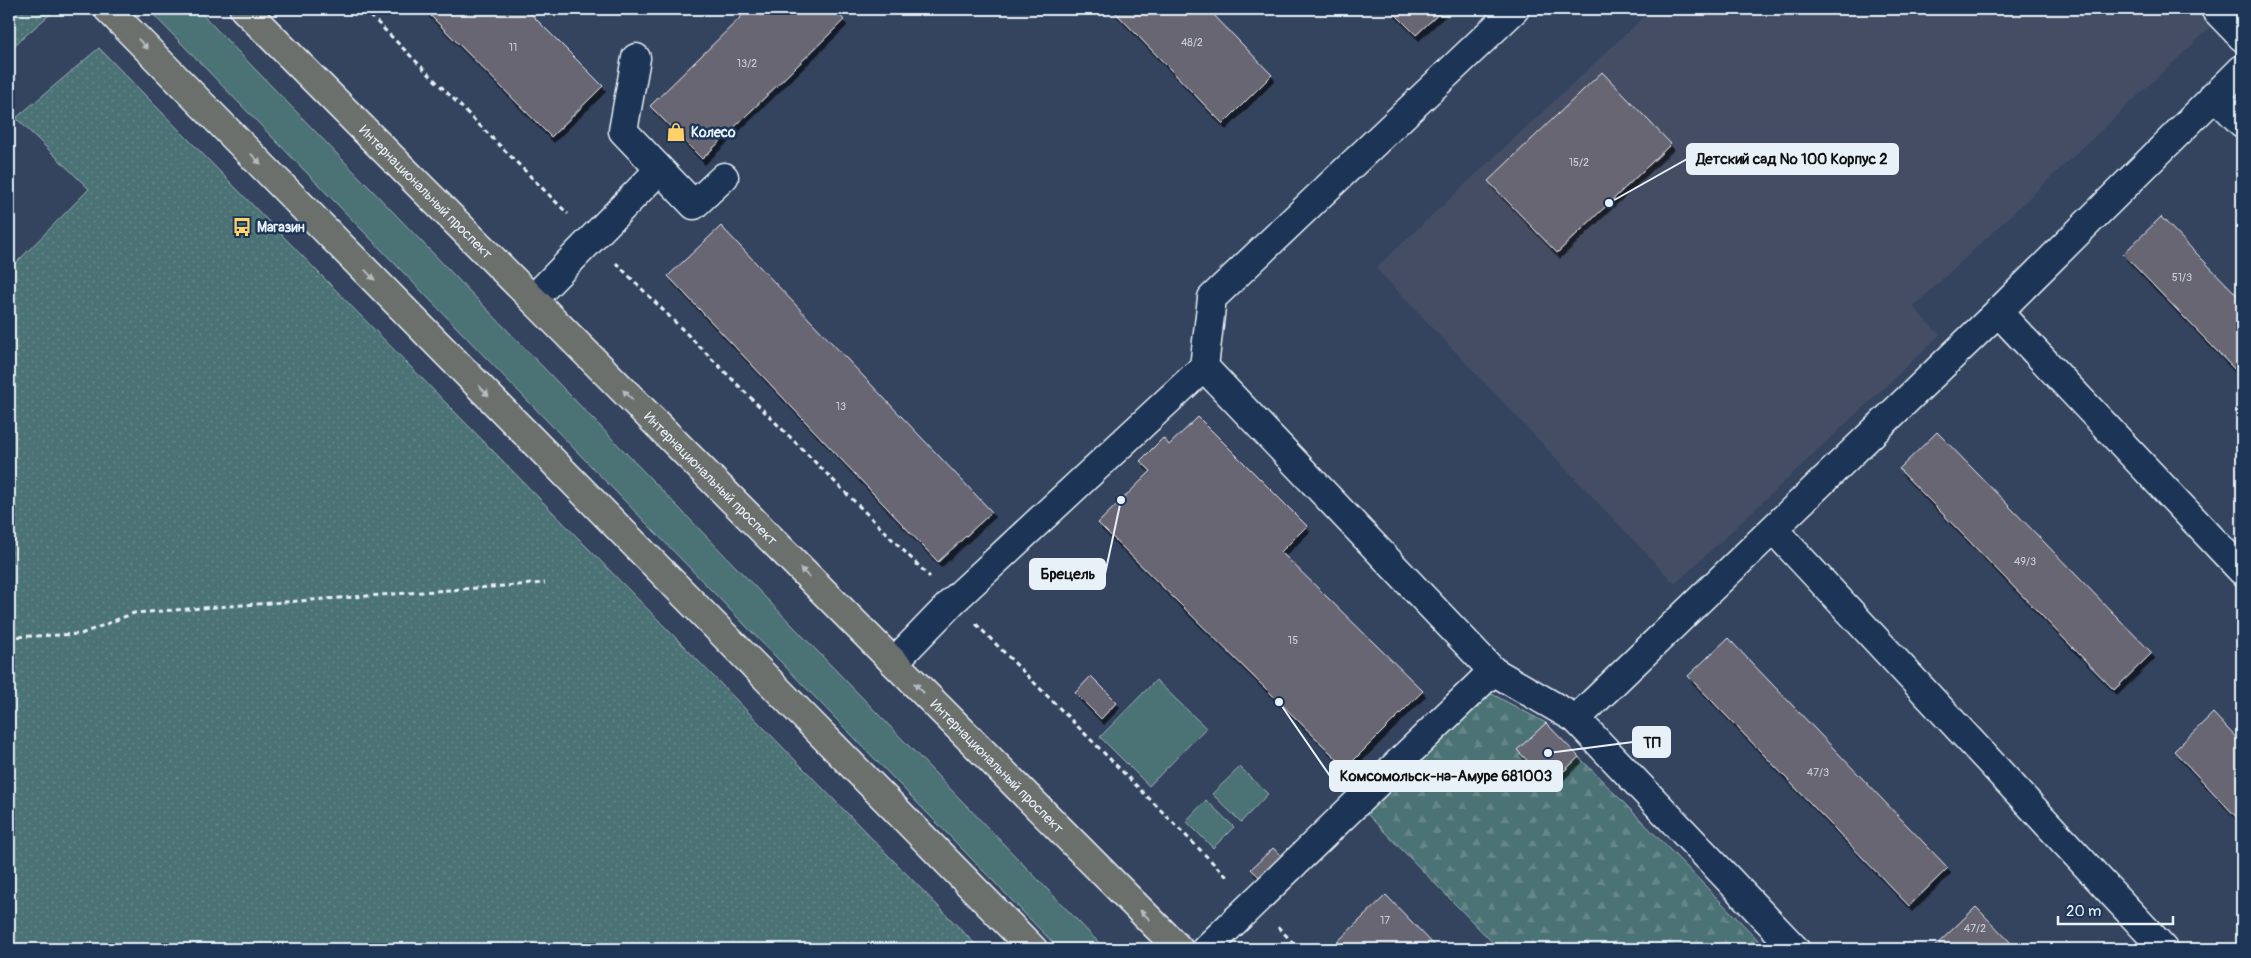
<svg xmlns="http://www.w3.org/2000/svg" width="2251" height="958" font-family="Pangolin,sans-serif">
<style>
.built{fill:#444e65}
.grass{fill:#4c7274;stroke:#9ab2b6}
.forest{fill:url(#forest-firs);stroke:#9ab2b6}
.park{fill:url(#park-dots);stroke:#9ab2b6}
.building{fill:#696673;stroke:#e8f1f8;filter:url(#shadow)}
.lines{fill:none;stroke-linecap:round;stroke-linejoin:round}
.minor-casing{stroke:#e8f1f8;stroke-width:31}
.major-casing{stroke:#e8f1f8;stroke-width:31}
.path{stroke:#e8f1f8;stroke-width:3;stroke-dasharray:5 4;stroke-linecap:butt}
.minor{stroke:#1d3557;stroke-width:28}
.major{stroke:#6c706d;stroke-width:28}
.oneway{fill:#b6bdc0}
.labels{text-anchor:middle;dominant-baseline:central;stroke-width:5;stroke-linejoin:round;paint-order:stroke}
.number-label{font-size:11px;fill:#c8ced7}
.poi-label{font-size:14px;font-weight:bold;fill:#e8f1f8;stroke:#1d3557;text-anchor:start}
.street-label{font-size:14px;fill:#e8f1f8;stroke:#1d3557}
.leader{fill:none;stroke:#e8f1f8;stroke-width:2}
.callout-dot{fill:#e8f1f8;stroke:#1d3557;stroke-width:2}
.callout{fill:#e8f1f8;stroke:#e8f1f8;stroke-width:2}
.callout-label{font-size:15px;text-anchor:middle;font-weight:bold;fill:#111}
</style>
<defs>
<pattern id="forest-firs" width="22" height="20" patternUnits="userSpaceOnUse" patternTransform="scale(1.25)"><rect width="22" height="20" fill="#4c7274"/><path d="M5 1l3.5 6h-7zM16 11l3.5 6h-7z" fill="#668789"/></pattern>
<pattern id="park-dots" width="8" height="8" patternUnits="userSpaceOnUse" patternTransform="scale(1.25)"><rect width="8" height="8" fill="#4c7274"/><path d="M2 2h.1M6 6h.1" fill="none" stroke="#668789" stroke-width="1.8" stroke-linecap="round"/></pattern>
<filter id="shadow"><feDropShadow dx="3" dy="5.5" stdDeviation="0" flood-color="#0009"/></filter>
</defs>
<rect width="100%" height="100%" fill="#34445f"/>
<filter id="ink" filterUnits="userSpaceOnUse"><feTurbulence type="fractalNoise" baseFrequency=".02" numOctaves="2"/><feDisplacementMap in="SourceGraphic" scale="10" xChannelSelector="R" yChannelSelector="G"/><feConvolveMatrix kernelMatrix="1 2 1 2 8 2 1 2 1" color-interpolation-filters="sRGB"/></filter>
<g filter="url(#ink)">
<path class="built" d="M1641,9h557l15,16 -300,282 27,28 -265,249 -299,-316 270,-253z"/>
<g class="grass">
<path d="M148,9h49l908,940h-46z"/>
<path d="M1156,680l50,48 -57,58 -49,-49z"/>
<path d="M1240,767l28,27 -27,28 -29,-28z"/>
<path d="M1206,800l28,27 -21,21 -27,-27z"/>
</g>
<path class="forest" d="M1490,693l56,30 -28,27 61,7 188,192h-268l-133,-136z"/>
<g class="park">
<path d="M9,9h47l-47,41z"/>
<path d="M99,48l881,901h-971v-679l80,-81 -73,-71z"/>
</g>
<g class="building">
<path d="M424,9h102l77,77 -52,51z"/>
<path d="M749,9h85l10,11 -142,139 -52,-53z"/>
<path d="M1112,9h96l64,66 -49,49z"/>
<path d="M1390,9h54l-28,26z"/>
<path d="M1602,72l69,72 -114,109 -69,-72z"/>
<path d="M2161,217l81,83v77l-119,-123z"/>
<path d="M721,226l271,286 -54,50 -270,-286z"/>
<path d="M1198,417l109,109 -26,26 142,139 -77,77 -248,-245 53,-52 -11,-10 23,-23 6,7z"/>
<path d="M1937,432l215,221 -38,37 -215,-221z"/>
<path d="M1728,638l220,230 -39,38 -221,-230z"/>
<path d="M1091,676l26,26 -16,17 -26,-26z"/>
<path d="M2213,713l29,31v79l-68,-72z"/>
<path d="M1546,723l33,34 -29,27 -33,-34z"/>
<path d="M1273,848l12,11 -23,21 -11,-11z"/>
<path d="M1386,895l52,54h-99l-5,-4z"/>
<path d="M1976,907l41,42h-85z"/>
</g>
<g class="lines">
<g class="minor-casing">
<g id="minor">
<path d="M2215,9l27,28"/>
<path d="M636,58l-13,73 71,74 30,-28"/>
<path d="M2214,95l28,28"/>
<path d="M533,299l126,-129"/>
<path d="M1998,312l244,259"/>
<path d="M1204,367l289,304"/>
<path d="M1774,530l390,419"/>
<path d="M894,662l59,-61 251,-234 8,-69 303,-289"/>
<path d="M1576,719l219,230"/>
<path d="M1206,949l287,-278 83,48 422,-407 244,-243"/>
</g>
</g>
<g class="major-casing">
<g id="major">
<path d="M108,9l925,940"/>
<path id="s1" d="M244,9l935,940"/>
</g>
</g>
<g class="path">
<path d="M364,9l204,205"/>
<path d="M616,263l314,314"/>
<path d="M976,624l253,255"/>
<path d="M9,637l72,-3 53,-21 411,-30"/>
<path d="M1278,927l21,22"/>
</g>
<use href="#minor" class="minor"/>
<use href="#major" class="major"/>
</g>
<defs><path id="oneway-solid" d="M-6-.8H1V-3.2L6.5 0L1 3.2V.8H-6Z" transform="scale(1.25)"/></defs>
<g class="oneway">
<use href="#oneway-solid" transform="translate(143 44) rotate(46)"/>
<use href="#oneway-solid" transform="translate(256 159) rotate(46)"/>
<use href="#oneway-solid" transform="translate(370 275) rotate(46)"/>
<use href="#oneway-solid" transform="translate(484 391) rotate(46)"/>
<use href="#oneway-solid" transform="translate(628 395) rotate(-135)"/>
<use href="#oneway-solid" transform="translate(805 573) rotate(-135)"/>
<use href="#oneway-solid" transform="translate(919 688) rotate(-135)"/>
<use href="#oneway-solid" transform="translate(1145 915) rotate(-135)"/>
</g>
</g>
<defs>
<g id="shop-bare" transform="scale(1.5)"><path d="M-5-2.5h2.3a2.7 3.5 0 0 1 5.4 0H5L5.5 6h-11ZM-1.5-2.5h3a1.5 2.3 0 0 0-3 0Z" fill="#ffd166" stroke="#1d3557" stroke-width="2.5" paint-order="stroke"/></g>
<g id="bus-bare" transform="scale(1.5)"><path d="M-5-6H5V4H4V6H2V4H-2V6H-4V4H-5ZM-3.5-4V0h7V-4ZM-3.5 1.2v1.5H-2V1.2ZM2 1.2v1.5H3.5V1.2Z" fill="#ffd166" stroke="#1d3557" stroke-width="2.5" paint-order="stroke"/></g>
</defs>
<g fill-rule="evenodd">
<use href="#shop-bare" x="676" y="132"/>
<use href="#bus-bare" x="242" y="227"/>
</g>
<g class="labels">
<g class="number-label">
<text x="1192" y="42">48/2</text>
<text x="513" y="47">11</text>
<text x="747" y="63">13/2</text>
<text x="1579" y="162">15/2</text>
<text x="2182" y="277">51/3</text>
<text x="841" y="406">13</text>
<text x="2025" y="561">49/3</text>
<text x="1293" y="640">15</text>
<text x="1818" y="772">47/3</text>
<text x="1385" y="920">17</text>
<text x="1975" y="928">47/2</text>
</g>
<g class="poi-label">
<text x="691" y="132">Колесо</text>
<text x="257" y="227">Магазин</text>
</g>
<g class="street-label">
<text stroke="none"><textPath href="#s1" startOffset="258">Интернациональный проспект</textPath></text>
<text stroke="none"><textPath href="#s1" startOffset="662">Интернациональный проспект</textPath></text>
<text stroke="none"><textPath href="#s1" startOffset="1068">Интернациональный проспект</textPath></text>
</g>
</g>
<path class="leader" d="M1609 203L1687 159M1121 500L1105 574M1548 753L1633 742M1279 702L1330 776"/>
<g class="callout-dot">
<circle cx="1609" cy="203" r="5"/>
<circle cx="1121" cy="500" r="5"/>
<circle cx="1548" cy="753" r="5"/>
<circle cx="1279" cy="702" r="5"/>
</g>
<g class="callout">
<rect x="1687" y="144" width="211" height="30" rx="5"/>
<rect x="1030" y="559" width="75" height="30" rx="5"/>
<rect x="1633" y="727" width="37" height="30" rx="5"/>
<rect x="1330" y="761" width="232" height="30" rx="5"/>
</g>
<g class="callout-label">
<text x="1792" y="164">Детский сад № 100 Корпус 2</text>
<text x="1068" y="579">Брецель</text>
<text x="1652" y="748">ТП</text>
<text x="1446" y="781">Комсомольск-на-Амуре 681003</text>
</g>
<rect width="2251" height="958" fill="none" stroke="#1d3557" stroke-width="30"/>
<rect x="15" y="15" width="2221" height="928" fill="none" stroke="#e8f1f8" stroke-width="2" filter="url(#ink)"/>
<path d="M2058 916v8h115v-8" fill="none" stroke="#e8f1f8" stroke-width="2.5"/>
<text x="2066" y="916" font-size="15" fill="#e8f1f8" stroke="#1d3557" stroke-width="4" paint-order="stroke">20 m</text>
</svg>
